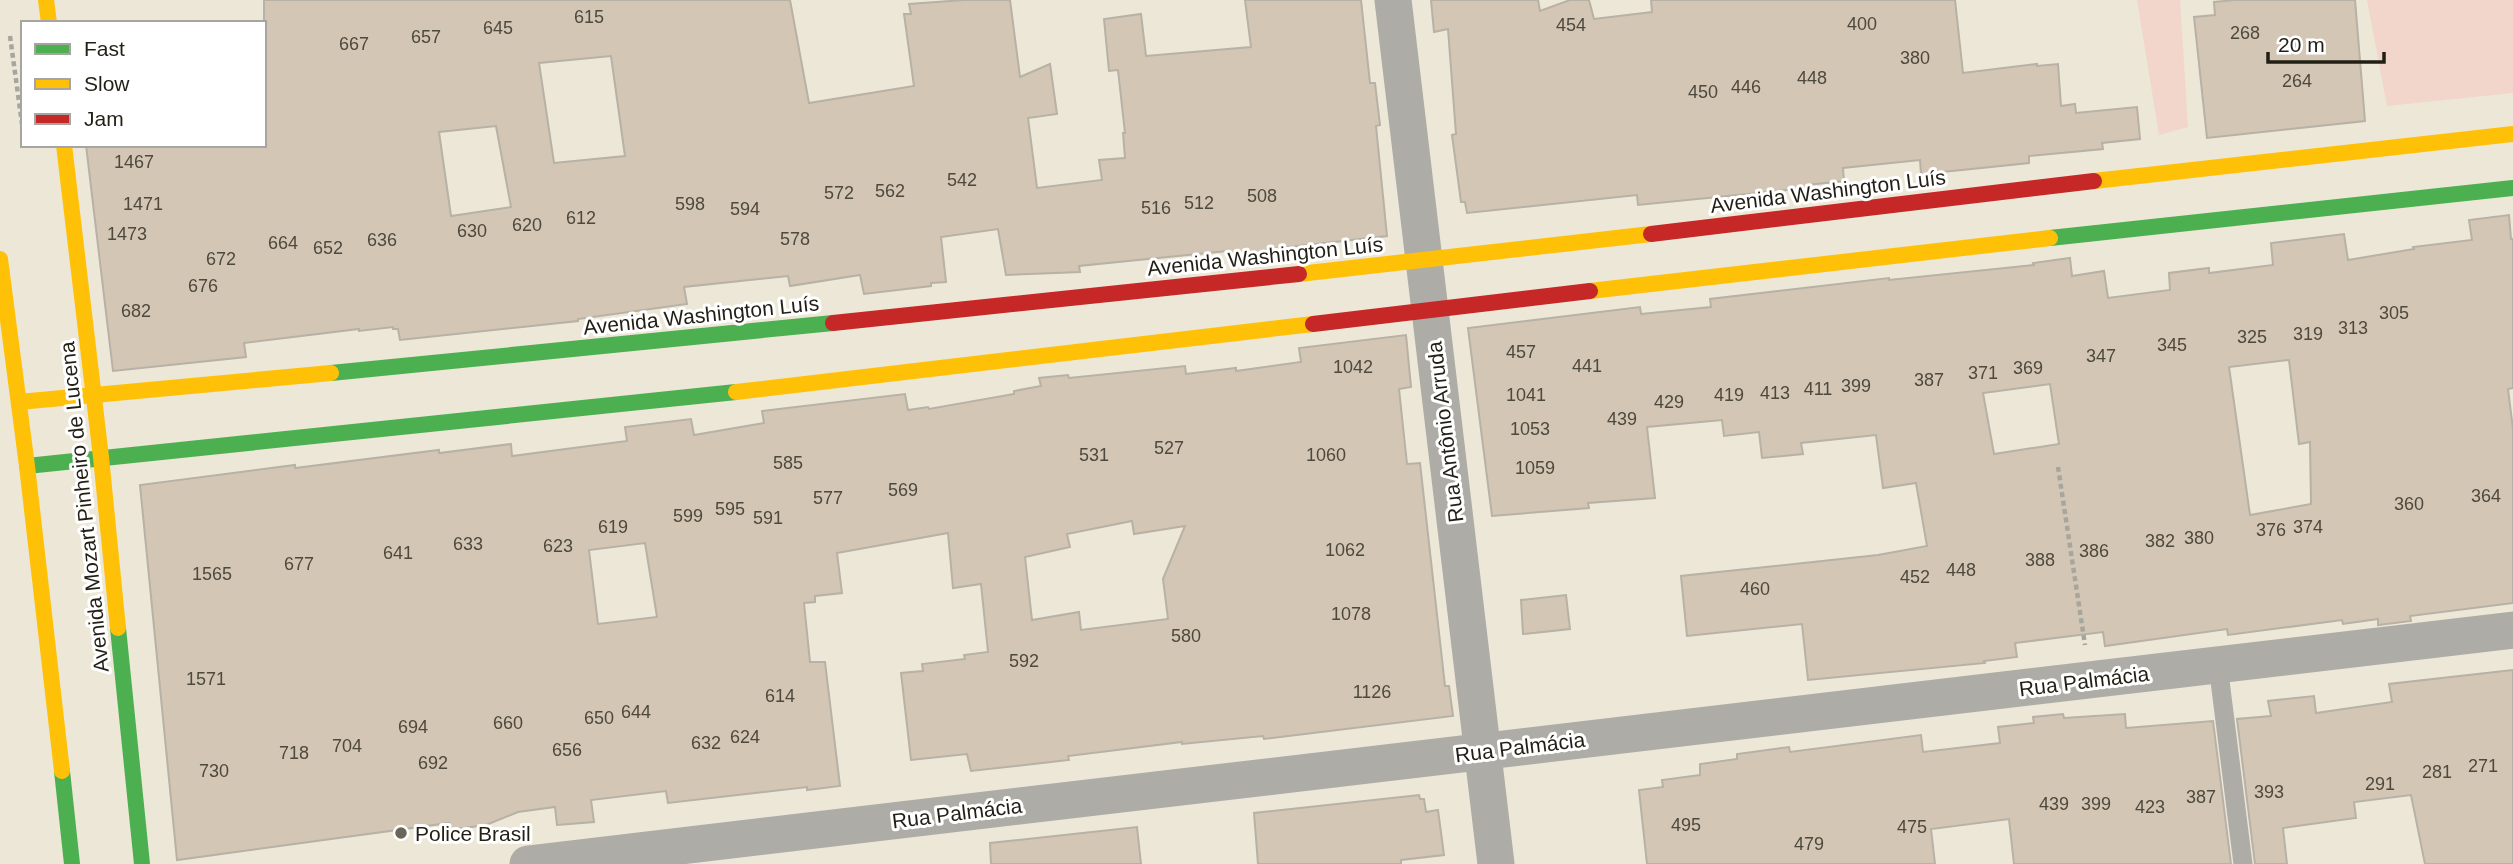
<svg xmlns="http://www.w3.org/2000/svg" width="2513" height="864" font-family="Arial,sans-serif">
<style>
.green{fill:#f2d6cb}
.building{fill:#d4c6b4;stroke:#b7b1a6;stroke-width:2;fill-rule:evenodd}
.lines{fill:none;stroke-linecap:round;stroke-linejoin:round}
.path{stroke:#a6a69e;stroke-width:4.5;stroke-dasharray:5 3.5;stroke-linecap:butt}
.lane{stroke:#adaca6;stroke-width:19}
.street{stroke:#adaca6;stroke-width:37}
.fast{stroke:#4caf50;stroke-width:16}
.slow{stroke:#ffc107;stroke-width:16}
.jam{stroke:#c62828;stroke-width:16}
.poi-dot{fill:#696559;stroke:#fff;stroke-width:2.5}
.labels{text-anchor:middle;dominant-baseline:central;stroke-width:6;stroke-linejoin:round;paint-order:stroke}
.number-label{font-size:18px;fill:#4e493d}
.street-label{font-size:21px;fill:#221f15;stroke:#fff}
.poi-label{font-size:21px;fill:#221f15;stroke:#fff;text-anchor:start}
</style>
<rect width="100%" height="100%" fill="#ece7d7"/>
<g class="green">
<path d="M2137,0h43l8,127 -29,8z"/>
<path d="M2367,0h146v93l-126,13z"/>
</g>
<g class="building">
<path d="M264,0h526l19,103 105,-17 -10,-72h7l-2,-10 55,-4h46l10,77 30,-13 7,50 -29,4 9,70 65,-8 -3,-20 26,-2 -2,-25h2l-7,-63 -9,1 -5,-52 37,-5 5,42 105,-9 -6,-47h116l9,83h5l5,42 -4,1 11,110 -123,14 1,5 -38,3v-7l-148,15 1,6 -74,3 -8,-46 -57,8 5,45 -15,1v3l-67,8 -4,-19 -70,11 -2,-10 -104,11 3,17 -109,15v2l-178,19 -2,-11h-5v-2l-34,4v-2l-115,14 2,14 -133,14 -27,-226h178zM611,56l14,100 -71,7 -15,-100zM496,126l15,81 -60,9 -12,-84z"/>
<path d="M1431,0h107l2,11 30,-11h19l5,19 58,-7 -1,-12h304l8,73 74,-9v2l21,-2 3,42 14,-2 1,9 61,-6 3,32 -38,4 1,6 -74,7v7l-67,7 -41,4 -1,-14 -77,8 1,13 -37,4v3l-169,17 -1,-10 -170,18 -2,-11h-4l-9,-67 4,-1 -8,-105 -14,3z"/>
<path d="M2235,0h120l10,121 -158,17 -13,-121 21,-2 -1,-13z"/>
<path d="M2509,215l2,24h2v149l-5,1 5,40v174l-103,13 1,5 -33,4v-6l-35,5 -1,-4 -114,15 -1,-6 -122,17 -2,-14 -88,11 2,14 -33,4 1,2 -177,17 -6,-56 -115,12 -6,-60 197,-21 49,-9 -11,-63 -33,5 -7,-53 -75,8 2,11 -41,4 -3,-26 -35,4 -2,-16 -75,7 8,71 -67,5 1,5 -97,8 -24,-188 172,-21 1,7 70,-7 -1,-8 179,-21v2l145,-15 -1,-2 37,-5 2,18 32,-5 4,27 62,-8 -1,-17 40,-5v5l64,-8 -2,-22 73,-9 4,26 66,-11 -1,-2 59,-7 -3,-20zM2289,360l10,84 11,-2 1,62 -61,11 -21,-148zM2050,384l9,60 -65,10 -11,-61z"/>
<path d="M1406,335l5,52 -12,2 8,75 13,-1 25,223h4l4,30 -189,23 -1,-3 -81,8v-2l-114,14 1,4 -98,11 -4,-17 -56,6 -10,-87 22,-2 -1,-7 43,-5 -1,-4 24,-3 -7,-68 -28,4 -5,-55 -111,20 5,40 -27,3v6l-11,1 6,59h15l15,124 -33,4v-3l-139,16 -2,-12 -75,9 3,22 -37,3 -2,-18 -37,5 -32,13 -37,5v-7l-272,37 -37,-375 155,-20v3l144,-18v3l72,-9 1,12 115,-15 -2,-14 66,-8 3,16 70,-12 -2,-12 143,-17 3,16 20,-3 1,2 85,-15v-3l27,-5 -2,-8 29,-3 1,3 116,-12 1,8 50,-6v3l65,-9 -2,-14zM1132,521l2,13 51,-8 -22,53 5,40 -87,11 -2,-18 -47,8 -7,-63 45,-10 -3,-13zM645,543l12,74 -59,7 -9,-74z"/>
<path d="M1566,595l4,34 -47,5 -2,-34z"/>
<path d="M2513,670v194h-88l-14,-69 -57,7 2,16 -73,10 4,36h-32l-18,-145 34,-3 -3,-15 46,-5 2,17 76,-11 -3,-18z"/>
<path d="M2063,714l1,4 61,-4 1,14 87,-7 18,143h-217l-5,-45 -78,10 4,35h-288l-8,-74 24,-3 -1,-7 38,-5v-11l37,-5v-5l52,-7 1,5 131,-17 2,17 77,-9 -2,-16 36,-4 -1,-6z"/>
<path d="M1419,795l1,4h4l2,13 12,-2 6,45 -43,5v4h-143l-4,-51z"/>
<path d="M1137,827l4,37h-150l-1,-21z"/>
</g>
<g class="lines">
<g class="path">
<path d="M10,36l13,95"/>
<path d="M2058,467l27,178"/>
</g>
<path class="lane" d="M2218,665l25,199"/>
<g class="street">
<path d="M1393,0l103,864"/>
<path d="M528,864l1985,-234"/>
</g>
<g class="fast">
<path d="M2050,238l463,-50"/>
<path d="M331,373l502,-50"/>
<path d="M27,466l709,-74"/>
<path d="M118,628l24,236"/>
<path d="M62,771l10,93"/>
</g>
<g class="slow">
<path d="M46,0l3,23"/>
<path d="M64,145l37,312 17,171"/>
<path d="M2094,181l419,-47"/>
<path d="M0,259l27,207 35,305"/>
<path d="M1299,274l352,-40"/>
<path d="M1590,291l460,-53"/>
<path d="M736,392l577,-68"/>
<path d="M19,402l312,-29"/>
</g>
<g class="jam">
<path d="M1651,234l443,-53"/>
<path d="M833,323l466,-49"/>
<path d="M1313,324l277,-33"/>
</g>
</g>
<circle class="poi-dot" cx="401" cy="833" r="7"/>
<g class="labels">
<g class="number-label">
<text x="589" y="17">615</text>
<text x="1862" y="24">400</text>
<text x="1571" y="25">454</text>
<text x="498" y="28">645</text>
<text x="2245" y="33">268</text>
<text x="426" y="37">657</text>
<text x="354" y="44">667</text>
<text x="1915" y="58">380</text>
<text x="1812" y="78">448</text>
<text x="2297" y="81">264</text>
<text x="1746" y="87">446</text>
<text x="1703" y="92">450</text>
<text x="134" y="162">1467</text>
<text x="962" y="180">542</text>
<text x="890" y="191">562</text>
<text x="839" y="193">572</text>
<text x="1262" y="196">508</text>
<text x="1199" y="203">512</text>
<text x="143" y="204">1471</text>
<text x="690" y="204">598</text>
<text x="1156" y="208">516</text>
<text x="745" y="209">594</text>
<text x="581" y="218">612</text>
<text x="527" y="225">620</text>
<text x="472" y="231">630</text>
<text x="127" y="234">1473</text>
<text x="795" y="239">578</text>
<text x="382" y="240">636</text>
<text x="283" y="243">664</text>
<text x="328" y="248">652</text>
<text x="221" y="259">672</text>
<text x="203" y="286">676</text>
<text x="136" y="311">682</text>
<text x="2394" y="313">305</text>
<text x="2353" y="328">313</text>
<text x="2308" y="334">319</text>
<text x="2252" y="337">325</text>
<text x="2172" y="345">345</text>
<text x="1521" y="352">457</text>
<text x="2101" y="356">347</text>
<text x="1587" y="366">441</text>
<text x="1353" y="367">1042</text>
<text x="2028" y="368">369</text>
<text x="1983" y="373">371</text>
<text x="1929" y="380">387</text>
<text x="1856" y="386">399</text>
<text x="1818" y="389">411</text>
<text x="1775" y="393">413</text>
<text x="1526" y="395">1041</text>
<text x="1729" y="395">419</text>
<text x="1669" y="402">429</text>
<text x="1622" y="419">439</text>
<text x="1530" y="429">1053</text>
<text x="1169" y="448">527</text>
<text x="1094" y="455">531</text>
<text x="1326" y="455">1060</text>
<text x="788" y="463">585</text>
<text x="1535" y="468">1059</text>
<text x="903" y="490">569</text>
<text x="2486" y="496">364</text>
<text x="828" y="498">577</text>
<text x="2409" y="504">360</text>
<text x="730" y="509">595</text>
<text x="688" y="516">599</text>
<text x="768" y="518">591</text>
<text x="613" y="527">619</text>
<text x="2308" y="527">374</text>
<text x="2271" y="530">376</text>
<text x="2199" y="538">380</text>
<text x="2160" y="541">382</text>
<text x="468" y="544">633</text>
<text x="558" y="546">623</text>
<text x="1345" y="550">1062</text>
<text x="2094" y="551">386</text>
<text x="398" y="553">641</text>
<text x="2040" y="560">388</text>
<text x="299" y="564">677</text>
<text x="1961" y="570">448</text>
<text x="212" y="574">1565</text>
<text x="1915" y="577">452</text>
<text x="1755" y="589">460</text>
<text x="1351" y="614">1078</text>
<text x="1186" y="636">580</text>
<text x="1024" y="661">592</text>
<text x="206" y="679">1571</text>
<text x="1372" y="692">1126</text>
<text x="780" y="696">614</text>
<text x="636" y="712">644</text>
<text x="599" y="718">650</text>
<text x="508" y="723">660</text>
<text x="413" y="727">694</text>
<text x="745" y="737">624</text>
<text x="706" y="743">632</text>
<text x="347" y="746">704</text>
<text x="567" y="750">656</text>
<text x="294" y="753">718</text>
<text x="433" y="763">692</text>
<text x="2483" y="766">271</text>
<text x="214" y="771">730</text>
<text x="2437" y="772">281</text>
<text x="2380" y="784">291</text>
<text x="2269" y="792">393</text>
<text x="2201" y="797">387</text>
<text x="2054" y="804">439</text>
<text x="2096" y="804">399</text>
<text x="2150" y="807">423</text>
<text x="1686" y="825">495</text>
<text x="1912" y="827">475</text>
<text x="1809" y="844">479</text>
</g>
<g class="street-label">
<text transform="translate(1828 191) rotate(-7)">Avenida Washington Luís</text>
<text transform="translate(1265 256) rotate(-6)">Avenida Washington Luís</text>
<text transform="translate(701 315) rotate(-6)">Avenida Washington Luís</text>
<text transform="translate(1445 432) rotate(-97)">Rua Antônio Arruda</text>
<text transform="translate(84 507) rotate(-96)">Avenida Mozart Pinheiro de Lucena</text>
<text transform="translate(2084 681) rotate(-7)">Rua Palmácia</text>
<text transform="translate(1520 747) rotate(-7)">Rua Palmácia</text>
<text transform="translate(957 813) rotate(-7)">Rua Palmácia</text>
</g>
<g class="poi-label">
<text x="415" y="833">Police Brasil</text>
</g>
</g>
<rect x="21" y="21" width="245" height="126" fill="#ffffff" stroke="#a7a5a1" stroke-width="2"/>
<rect x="35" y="44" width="35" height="10" fill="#4caf50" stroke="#a7a5a1" stroke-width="2"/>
<text x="84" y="56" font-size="21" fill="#221f15">Fast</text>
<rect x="35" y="79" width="35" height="10" fill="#ffc107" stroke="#a7a5a1" stroke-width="2"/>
<text x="84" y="91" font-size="21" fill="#221f15">Slow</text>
<rect x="35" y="114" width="35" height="10" fill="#c62828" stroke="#a7a5a1" stroke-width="2"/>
<text x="84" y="126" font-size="21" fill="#221f15">Jam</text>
<path d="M2268 52v10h116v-10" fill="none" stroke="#221f15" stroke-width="3.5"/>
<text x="2278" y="52" font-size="21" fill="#221f15" stroke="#ffffff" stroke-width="5" paint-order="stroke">20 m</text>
</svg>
